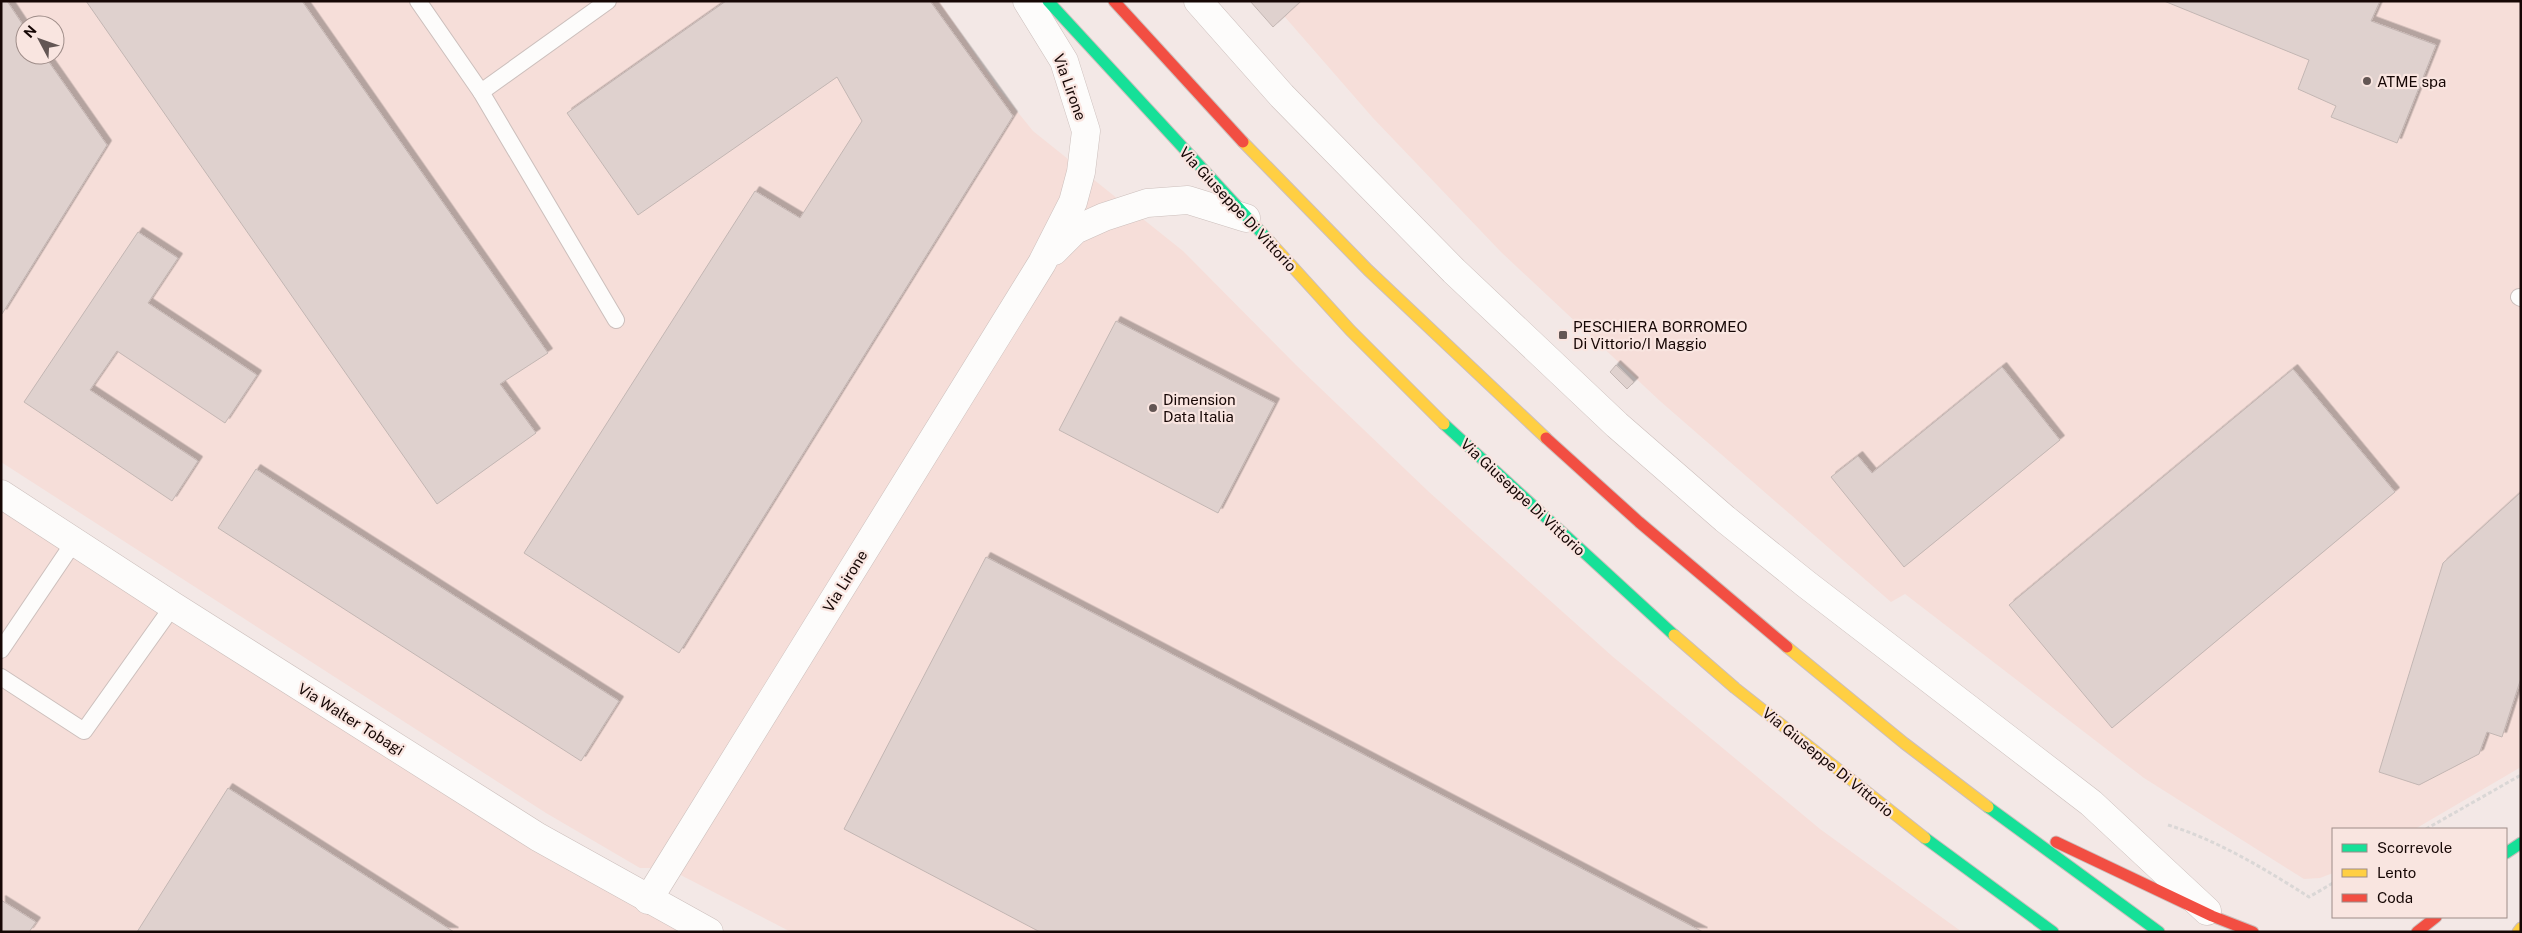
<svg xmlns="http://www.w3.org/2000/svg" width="2522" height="933" viewBox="0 0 2522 933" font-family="'Public Sans',sans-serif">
  <defs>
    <filter id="shadow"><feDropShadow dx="4.5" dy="-4.5" stdDeviation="0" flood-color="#0004"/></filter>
  </defs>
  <rect width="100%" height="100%" fill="#f3e8e6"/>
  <g fill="#f6ded9" fill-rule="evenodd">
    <path d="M1,1h938l59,87 35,43 150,120 113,114 133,127 183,164 208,173 142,103h-1171l-124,-64h-27l-94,-55 -545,-351zM25,25h30v30h-30z"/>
    <path d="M1271,1h1250v766l-106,62h-82v44l-13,5 -16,1 -160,-101 -239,-184 -14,8 -231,-201 -159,-149 -128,-134z"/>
    <path d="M1,494l708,438h-708z"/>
  </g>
  <g fill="#dfd1ce" stroke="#c3b6b3" filter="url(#shadow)">
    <path d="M1,1h6l18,27v27h19l63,90 -105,169z"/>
    <path d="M86,1h216l246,352 -48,31 36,49 -99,71z"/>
    <path d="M726,1h204l83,115 -334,537 -155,-100 231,-362 45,27 62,-97 -25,-44 -199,138 -71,-102z"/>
    <path d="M1250,1h51l-28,26z"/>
    <path d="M2164,1h216l-9,20 65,24 -39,98 -66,-26 5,-11 -38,-17 11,-29z"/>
    <path d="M138,232l40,26 -30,45 109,72 -32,48 -108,-72 -27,39 108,71 -26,40 -148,-99z"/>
    <path d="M1116,321l159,82 -57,110 -159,-83z"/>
    <path d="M1616,365l18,17 -7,7 -17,-17z"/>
    <path d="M2002,367l58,73 -156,127 -73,-90 27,-21 14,17z"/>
    <path d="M2293,369l102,123 -283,236 -103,-123z"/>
    <path d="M256,469l363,232 -38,60 -363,-233z"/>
    <path d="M2521,492v186l-19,59 -15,-5 -8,22 -60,31 -40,-13 64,-209z"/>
    <path d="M986,557l717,375h-663l-196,-103z"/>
    <path d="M228,788l226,144h-317z"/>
    <path d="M1,900l35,22 -7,10h-28z"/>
  </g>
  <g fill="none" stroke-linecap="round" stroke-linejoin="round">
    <defs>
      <g id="lane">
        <path d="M418,1l63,91 127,-91"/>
        <path d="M481,92l135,228"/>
        <path d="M2519,297l2,1"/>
        <path d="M1,650l73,-108"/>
        <path d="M1,677l83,54 89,-125"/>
      </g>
      <g id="street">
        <path d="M1198,1l84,95 172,175 163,154 108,94 81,65 285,219 116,108"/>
        <path d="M1054,251l21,-21 29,-13 43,-14 41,-3 58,18"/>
        <path d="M1,494l172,112 365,231 171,95"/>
        <path d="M648,900l394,-637 31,-61 8,-30 5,-41 -22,-70 -37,-60"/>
      </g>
      <g id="fast">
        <path d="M1048,1l222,241"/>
        <path d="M1444,424l230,211"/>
        <path d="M1988,807l171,125"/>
        <path d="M1925,838l128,94"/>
        <path d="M2506,853l15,-10"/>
      </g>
      <g id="slow">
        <path d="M1243,142l125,128 178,168"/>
        <path d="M1270,242l80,88 94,94"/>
        <path d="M1674,635l61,53 190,150"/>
        <path d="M1787,647l117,96 84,64"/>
        <path d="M2518,932l3,-4"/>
      </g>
      <g id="jam">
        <path d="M1114,1l129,141"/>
        <path d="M1546,438l93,84 148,125"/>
        <path d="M2056,842l156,74 41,16"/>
        <path d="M2417,932l19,-15"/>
      </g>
    </defs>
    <use href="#lane" stroke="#ccbfbc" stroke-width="18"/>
    <use href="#street" stroke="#ccbfbc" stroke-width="29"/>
    <use href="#fast" stroke="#ccbfbc" stroke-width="13"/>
    <use href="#slow" stroke="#ccbfbc" stroke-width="13"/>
    <use href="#jam" stroke="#ccbfbc" stroke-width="13"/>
    <g stroke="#dad7d6" stroke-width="3" stroke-dasharray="4 2.5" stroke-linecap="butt">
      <path d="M2168,825c49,15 97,44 141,72l24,-14"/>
      <path d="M2426,829l95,-54"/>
    </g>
    <use href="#lane" stroke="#fdfcfb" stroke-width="16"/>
    <use href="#street" stroke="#fdfcfb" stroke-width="28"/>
    <use href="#fast" stroke="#16e098" stroke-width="11"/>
    <use href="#slow" stroke="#ffcf43" stroke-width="11"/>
    <use href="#jam" stroke="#f24e42" stroke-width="11"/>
  </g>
  <g fill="#635654" stroke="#f9e5e0" stroke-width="2">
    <circle cx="2367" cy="81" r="5"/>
    <rect x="1558" y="330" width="10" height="10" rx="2.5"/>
    <circle cx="1153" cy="408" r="5"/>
  </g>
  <g text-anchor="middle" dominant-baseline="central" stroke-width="4.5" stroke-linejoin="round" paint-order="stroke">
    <g font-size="15" fill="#160705" stroke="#f9e5e0" text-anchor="start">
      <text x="2377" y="81">ATME spa</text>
      <text x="1573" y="326">PESCHIERA BORROMEO<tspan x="1573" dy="17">Di Vittorio/I Maggio</tspan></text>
      <text x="1163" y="399">Dimension<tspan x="1163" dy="17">Data Italia</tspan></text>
    </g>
    <g font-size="15" fill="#160705" stroke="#f9e5e0">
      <text transform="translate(1070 87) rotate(70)">Via Lirone</text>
      <text transform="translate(1238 209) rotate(47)">Via Giuseppe Di Vittorio</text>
      <text transform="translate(1523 497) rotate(43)">Via Giuseppe Di Vittorio</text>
      <text transform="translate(845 581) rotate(-58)">Via Lirone</text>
      <text transform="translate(351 719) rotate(32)">Via Walter Tobagi</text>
      <text transform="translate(1828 762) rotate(39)">Via Giuseppe Di Vittorio</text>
    </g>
  </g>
  <rect width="2522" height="933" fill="none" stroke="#160705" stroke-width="5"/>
  <rect x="2332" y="828" width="175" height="90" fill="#f9e5e0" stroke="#9e8c88"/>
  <rect x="2342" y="844" width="25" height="8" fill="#16e098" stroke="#9e8c88"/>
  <text x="2377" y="853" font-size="15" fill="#160705">Scorrevole</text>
  <rect x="2342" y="869" width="25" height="8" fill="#ffcf43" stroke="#9e8c88"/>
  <text x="2377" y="878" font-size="15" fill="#160705">Lento</text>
  <rect x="2342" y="894" width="25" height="8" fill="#f24e42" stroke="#9e8c88"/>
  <text x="2377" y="903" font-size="15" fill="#160705">Coda</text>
  <g transform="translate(40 40) rotate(311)"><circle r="24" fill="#f9e5e0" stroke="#9e8c88"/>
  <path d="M0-4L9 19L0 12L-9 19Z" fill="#635654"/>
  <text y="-8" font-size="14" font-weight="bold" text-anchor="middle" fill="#160705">N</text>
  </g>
</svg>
